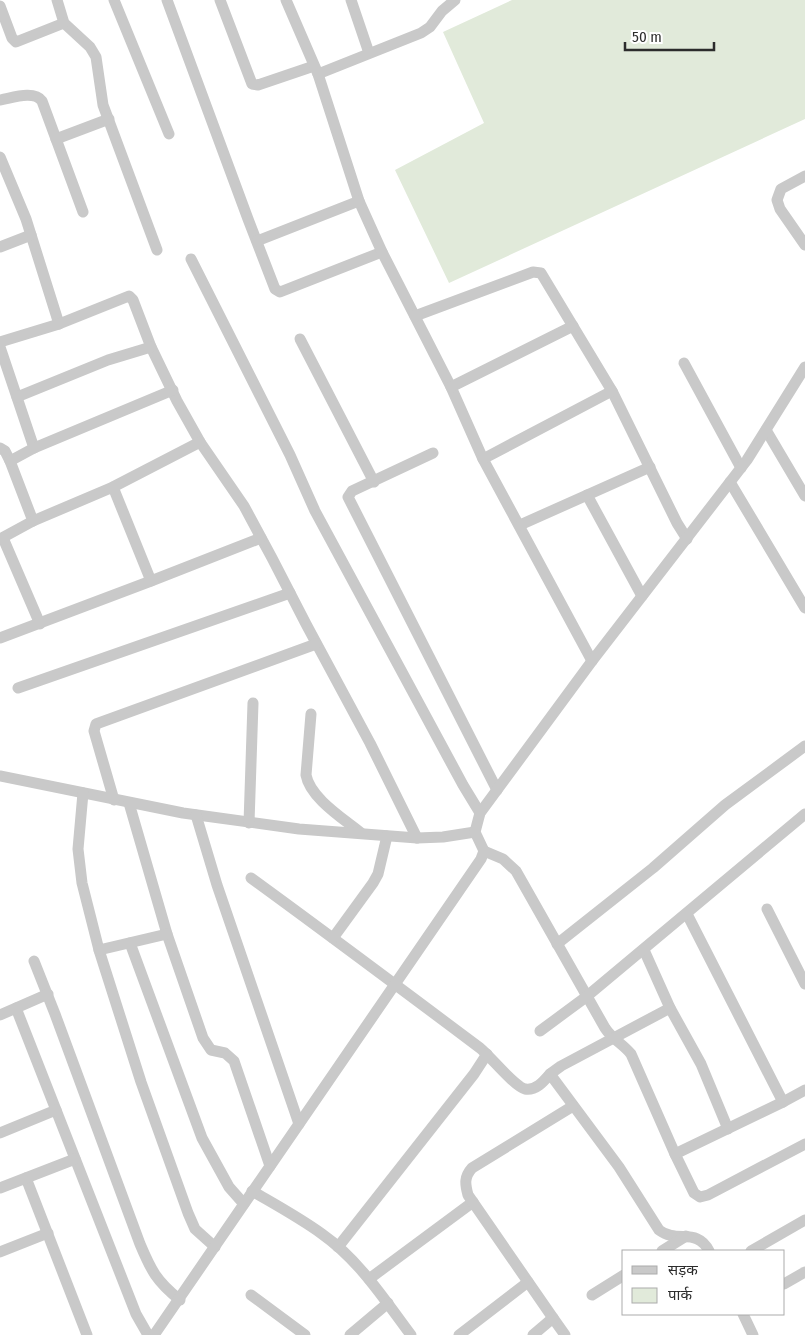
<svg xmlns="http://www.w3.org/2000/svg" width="805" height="1335" viewBox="0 0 805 1335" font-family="'Fira Sans Condensed','Noto Sans Devanagari',sans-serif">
  <rect width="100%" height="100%" fill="#fff"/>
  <path fill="#e1eada" d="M512,0h293v119l-356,164 -54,-113 89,-47 -41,-91z"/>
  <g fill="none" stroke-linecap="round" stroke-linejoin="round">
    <g stroke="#c9c9c9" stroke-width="11">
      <path d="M57,0l7,23 26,24 6,10 7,48 54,145"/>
      <path d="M114,0l55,134"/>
      <path d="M167,0l81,219 27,70 5,3 102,-40"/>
      <path d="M220,0l32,84 6,1 56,-19"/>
      <path d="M286,0l32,74 41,127 23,51 69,135 32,72 109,202"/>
      <path d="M351,0l18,53"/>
      <path d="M0,6l12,32 4,4 48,-19"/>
      <path d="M318,74l103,-41 9,-6 12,-16 13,-11"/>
      <path d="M0,100c12,-2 34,-10 42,1l41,111"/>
      <path d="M56,139l53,-20"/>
      <path d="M0,157l26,62 33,105"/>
      <path d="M805,176l-24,13 -4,11 3,9 25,36"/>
      <path d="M257,241l102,-40"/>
      <path d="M0,247l31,-12"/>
      <path d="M191,259l99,196 25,56 148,274 17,28"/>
      <path d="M415,316l118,-44 8,1 71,118 65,132 10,16"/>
      <path d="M300,339l74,143"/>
      <path d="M0,342l59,-18 70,-28 4,4 18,47 26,54 23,41 44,64 28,52 34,66 64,119 47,95"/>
      <path d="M0,347l34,101"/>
      <path d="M684,363l57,105"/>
      <path d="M451,387l122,-61"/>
      <path d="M17,397l91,-37 43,-13"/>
      <path d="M766,430l39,66"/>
      <path d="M0,448l5,3 5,10 23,60"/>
      <path d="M433,453l-81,38 -4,6 149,293"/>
      <path d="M483,459l129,-68"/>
      <path d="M10,461l24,-13 139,-58"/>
      <path d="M730,482l75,126"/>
      <path d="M113,487l38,94"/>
      <path d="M587,495l55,101"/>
      <path d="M520,525l130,-58"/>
      <path d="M3,538l37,86"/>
      <path d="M0,539l33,-18 80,-34 87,-45"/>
      <path d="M0,638l151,-57 110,-43"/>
      <path d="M18,688l272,-95"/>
      <path d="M311,714l-5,61c4,23 38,44 55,58"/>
      <path d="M0,776l183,37 116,16 118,9 26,-1 32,-5"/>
      <path d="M83,793l-5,56 4,34 17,67 42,132 47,131 7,16 20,18"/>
      <path d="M114,800l-20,-69 2,-7 220,-80"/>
      <path d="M129,803l38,131 36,104 8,12 14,3 9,8 36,105"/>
      <path d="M196,815l21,70 82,239"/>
      <path d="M249,823l4,-120"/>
      <path d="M484,851l19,8 13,12 89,157c7,11 18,16 26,26l44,100 19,39 6,4 8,-2 97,-51"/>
      <path d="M251,878c77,56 153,113 229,170 11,9 34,38 45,41 11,2 19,-8 25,-15l69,93 40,63c18,14 38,-3 50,21"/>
      <path d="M767,909l38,75"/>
      <path d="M687,914l96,188"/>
      <path d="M333,938l40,-55 5,-9 9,-38"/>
      <path d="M130,943l72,195 27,49 15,17"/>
      <path d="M557,944l96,-76 72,-63 80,-59"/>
      <path d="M99,950l68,-16"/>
      <path d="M644,950l26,58 31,56 27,65"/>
      <path d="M34,961l21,53 85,230c11,26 16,37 40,56"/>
      <path d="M16,1008l120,306 12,21"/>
      <path d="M0,1015l48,-21"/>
      <path d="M540,1031l46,-34 219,-183"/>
      <path d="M550,1074l11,-8 109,-58"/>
      <path d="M0,1133l56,-23"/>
      <path d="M675,1154l108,-52 22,-12"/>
      <path d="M26,1178l61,157"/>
      <path d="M0,1188l75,-29"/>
      <path d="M252,1191c24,14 48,27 70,43 37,26 62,65 89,101"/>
      <path d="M338,1247l136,-173 13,-20"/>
      <path d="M662,1251l24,-15"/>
      <path d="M751,1251l54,-31"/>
      <path d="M0,1252l48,-19"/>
      <path d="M369,1279l104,-77"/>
      <path d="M784,1284l21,-12"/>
      <path d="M251,1295l54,40"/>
      <path d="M592,1295l32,-20"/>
      <path d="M743,1314l10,21"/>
      <path d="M553,1318l-85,-123c-3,-11 -4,-18 4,-27l101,-62"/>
      <path d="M154,1335l327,-476 3,-8 -9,-19 5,-19 112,-152 155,-201 58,-93"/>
      <path d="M350,1335l38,-32"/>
      <path d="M459,1335l69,-53"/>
      <path d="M533,1335l20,-17 12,17"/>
    </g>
  </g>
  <rect x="622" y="1250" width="162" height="65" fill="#ffffff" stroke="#ababab"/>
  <rect x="632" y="1266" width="25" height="8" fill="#c9c9c9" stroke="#ababab"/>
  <text x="668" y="1275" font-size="15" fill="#2c2c2c">सड़क</text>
  <rect x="632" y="1288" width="25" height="15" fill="#e1eada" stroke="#ababab"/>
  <text x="668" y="1300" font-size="15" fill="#2c2c2c">पार्क</text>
  <path d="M625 42v8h89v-8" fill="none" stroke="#2c2c2c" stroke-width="2.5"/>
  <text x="632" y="42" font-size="15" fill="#2c2c2c" stroke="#ffffff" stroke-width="4" paint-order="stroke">50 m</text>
</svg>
